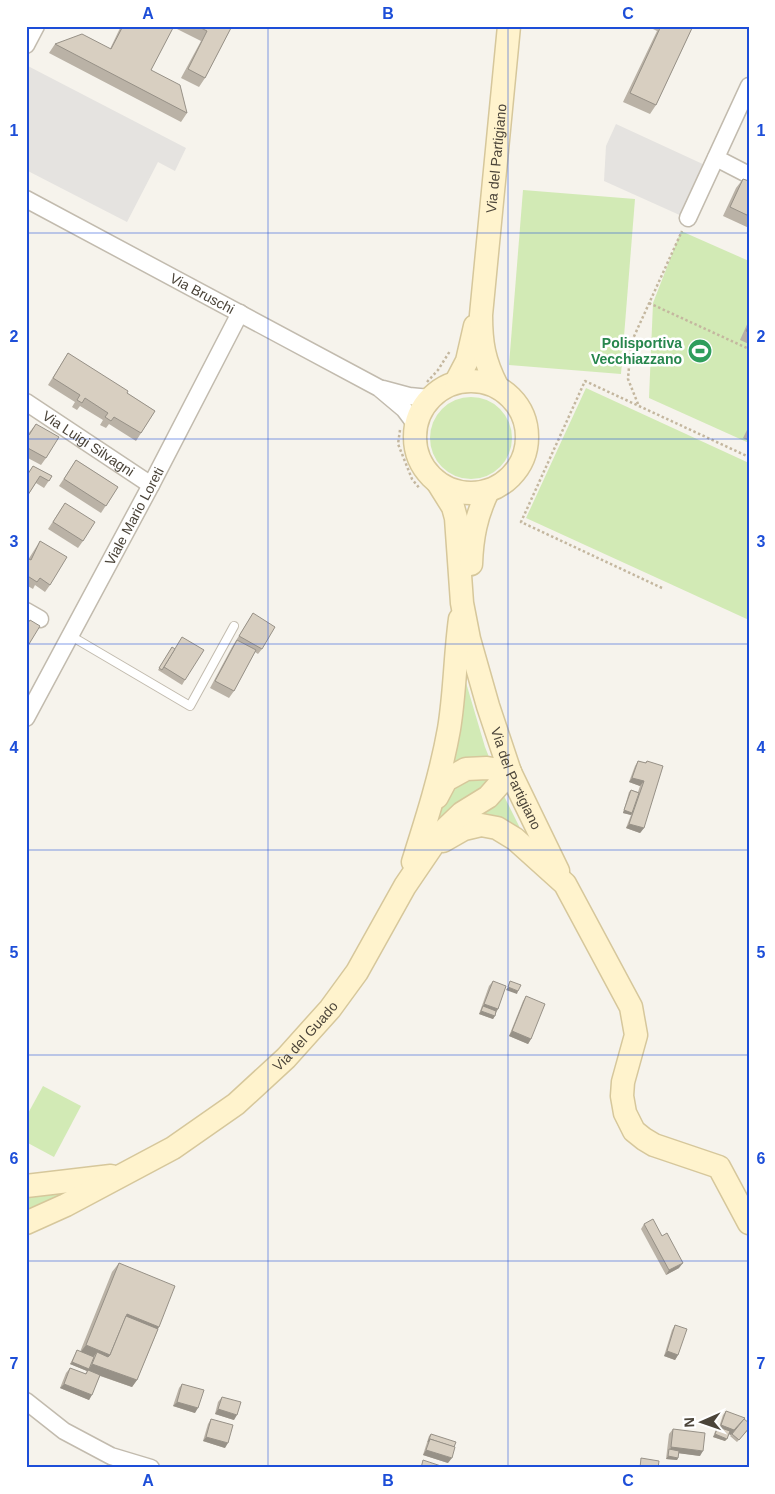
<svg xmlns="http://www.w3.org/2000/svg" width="775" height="1494" viewBox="0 0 775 1494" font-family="Arial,sans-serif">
  <rect width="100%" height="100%" fill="#f6f3ec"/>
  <g fill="#d2eab5">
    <path d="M523,190l112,9 -14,175 -112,-9z"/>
    <path d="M681,231l68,30v182l-100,-45 4,-95z"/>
    <path d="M586,388l163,75v157l-223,-102z"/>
    <circle cx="471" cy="438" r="41"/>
    <path d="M462,669l23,78 6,15 -48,14z"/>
    <path d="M470,774l25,2 -70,66 18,-50z"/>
    <path d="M501,790l25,50 -67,-17z"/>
    <path d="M43,1086l38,20 -27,51 -28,-15v-25z"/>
    <path d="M72,1191l-46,19v-18z"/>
  </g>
  <g fill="#e5e3e0">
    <path d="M26,65l160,83 -11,23 -17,-9 -31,60 -101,-52z"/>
    <path d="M616,124l91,42 -23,51 -80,-36 2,-35z"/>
  </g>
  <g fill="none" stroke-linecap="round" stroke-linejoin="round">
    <defs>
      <path id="lane" d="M71,636l119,70 44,-80"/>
      <g id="street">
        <path d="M26,45l10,-19"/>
        <path d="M716,158l33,17"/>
        <path id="s1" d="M26,199l353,189 25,21 12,16"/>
        <path d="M688,218l61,-132"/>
        <path d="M383,389l26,7 21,2"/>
        <path id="s2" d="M26,402l125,83"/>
        <path d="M26,611l14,8"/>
        <path id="s3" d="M26,718l125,-233 89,-172"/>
        <path d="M26,1401l38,30 47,25 40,12"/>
      </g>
      <g id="secondary">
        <circle cx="471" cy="437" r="56"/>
        <path d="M456,382l11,-21 8,-35"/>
        <path id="s4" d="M497,386c-13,-25 -16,-43 -16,-71l28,-289"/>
        <path id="s5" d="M438,483l15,24 3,11 6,85 7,36 19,67 22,66 48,99"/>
        <path d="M471,564c1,-27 5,-48 17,-73"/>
        <path d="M437,797l9,-17 20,-11 21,-1 23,4"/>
        <path d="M443,841l21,-12 17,-4 16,3 18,11 50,45 66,123 5,28 -13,47 -1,14 3,17 9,18 10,8 10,6 65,22 30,56"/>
        <path d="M413,862c14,-44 28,-88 36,-133 6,-36 6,-73 11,-110"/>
        <path d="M26,1186l85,-10"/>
        <path id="s6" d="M26,1223l40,-18 107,-57 63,-44 50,-46 44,-49 27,-37 48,-86 36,-53 21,-20 26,-16 22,-25"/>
      </g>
    </defs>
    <use href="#lane" stroke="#c2bbae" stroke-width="10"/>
    <use href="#street" stroke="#c2bbae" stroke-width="19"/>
    <use href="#secondary" stroke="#d6c79b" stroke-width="25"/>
    <g stroke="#c4b79f" stroke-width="2.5" stroke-dasharray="2.5 2.5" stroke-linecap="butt">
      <path d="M649,303l100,46"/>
      <path d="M427,382l11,-12 12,-19"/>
      <path d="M638,404l-10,-25 3,-36 51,-112"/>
      <path d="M400,430l-2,14 14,35 8,10"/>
      <path d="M662,588l-141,-66 64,-141 164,76"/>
    </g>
    <use href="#lane" stroke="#fff" stroke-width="8"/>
    <use href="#street" stroke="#fff" stroke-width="16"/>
    <use href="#secondary" stroke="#fff3cd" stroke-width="22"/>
  </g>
  <g fill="#bab2a6">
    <path d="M121,26h111l-27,52 -6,9 -18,-9 20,-37 -28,-14 -22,43 36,43 -6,9 -132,-69 6,-9 55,5z"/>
    <path d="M647,26h46l-37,79 -6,9 -27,-12 34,-71z"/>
    <path d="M743,179l6,2v47l-26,-12 13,-28z"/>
    <path d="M749,320v24l-9,-4z"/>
    <path d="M68,353l59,40 28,18 -19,30 -27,-17 -3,4 -6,-3 3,-5 -23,-14 -3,4 -5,-3 3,-5 -27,-17z"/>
    <path d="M36,424l10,34 -5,7 -15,-8v-24l2,1z"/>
    <path d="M749,426v15l-6,-3z"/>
    <path d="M76,460l42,27 -17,26 -42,-27z"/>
    <path d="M33,466l19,10 -8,12 -8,-5 -10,15v-22z"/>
    <path d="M65,503l18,38 -5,7 -30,-19z"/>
    <path d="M40,541l10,44 -5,7 -10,-7 -2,4 -7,-4v-22z"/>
    <path d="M253,613l9,36 -4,5 -3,-2 -21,39 -5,7 -19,-10 22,-41z"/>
    <path d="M172,647l13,33 -3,5 -24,-15z"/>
    <path d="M638,761l7,2 2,-2 -3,67 -4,5 -14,-5 5,-13 -8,-2 6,-21 2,-2 7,2 2,-6 -11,-4 6,-16z"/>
    <path d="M493,981l5,28 -5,10 -14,-5 10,-28z"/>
    <path d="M526,996l5,43 -3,5 -19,-8 14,-35z"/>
    <path d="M644,1224l35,44 -13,7 -25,-46z"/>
    <path d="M119,1263l40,64 -22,53 -5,7 -32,-11 -11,24 -29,-12 6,-15 4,-5 15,6 2,-3 -17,-7 7,-14 3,2 32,-80z"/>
    <path d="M675,1325l3,30 -3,5 -11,-4 8,-26z"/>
    <path d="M182,1384l13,29 -22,-7 6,-18z"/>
    <path d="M222,1397l12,23 -19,-6 3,-12z"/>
    <path d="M726,1411l17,10 6,8 -12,13 -7,-6 1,-1 -2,-1 -4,7 -12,-4 3,-8 2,-2h1l4,-12z"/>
    <path d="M211,1419l14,29 -22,-7 5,-17z"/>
    <path d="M673,1429l27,27 -21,-3 -1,5 -1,2 -11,-1 3,-25z"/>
    <path d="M431,1434l17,29 -25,-8 6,-19z"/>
  </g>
  <g fill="#979187">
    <path d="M632,778l12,3 -4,5 -11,-4z"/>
    <path d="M624,810l8,3 -1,2 -8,-2z"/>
    <path d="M629,824l15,4 -4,5 -14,-5z"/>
    <path d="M508,987l10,4 -1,3 -11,-4z"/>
    <path d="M484,1004l14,5 -3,4 -12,-7z"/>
    <path d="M481,1011l14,5 -2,3 -14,-5z"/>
    <path d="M512,1031l19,8 -3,5 -19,-8z"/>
    <path d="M683,1263l-4,5 -13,7 3,-5z"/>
    <path d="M127,1314l32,13 -6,9 -31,-12z"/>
    <path d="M86,1345l24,10 -7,9 -6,-12 -5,7 -13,-5z"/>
    <path d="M667,1351l11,4 -3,5 -11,-4z"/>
    <path d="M72,1362l17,7 3,-5 45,16 -5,7 -45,-16 -17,-7z"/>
    <path d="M64,1384l28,11 -3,5 -29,-12z"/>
    <path d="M177,1402l21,6 -3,5 -22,-7z"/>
    <path d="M218,1409l19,6 -3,5 -19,-6z"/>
    <path d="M741,1423l-10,12 -13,-6 3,-4z"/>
    <path d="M715,1434l12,5 -2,2 -12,-4z"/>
    <path d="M206,1437l22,6 -3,5 -22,-7z"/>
    <path d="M671,1447l32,4 -3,5 -31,-4z"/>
    <path d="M426,1450l26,8 -4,5 -25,-8z"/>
    <path d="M668,1456l10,2 -1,2 -11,-1z"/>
  </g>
  <g fill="#d8cfc1" stroke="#979187">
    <path d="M123,26h51l-23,44 29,15 7,28 -132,-69 27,-10 29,15z"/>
    <path d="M197,26h35l-27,52 -17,-9 19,-38z"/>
    <path d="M661,26h32l-37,79 -26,-12z"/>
    <path d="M743,179l6,2v35l-19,-9z"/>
    <path d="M749,325v7l-3,-1z"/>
    <path d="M68,353l60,38 -1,2 28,18 -14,22 -27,-16 -3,4 -6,-4 3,-4 -23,-15 -3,5 -5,-3 3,-5 -27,-17z"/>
    <path d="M36,424l23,13 -13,21 -20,-11v-14l3,2z"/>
    <path d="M76,460l42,27 -12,19 -42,-27z"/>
    <path d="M33,466l19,10 -3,5 -9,-5 -14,22v-21z"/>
    <path d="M65,503l30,19 -12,19 -30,-19z"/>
    <path d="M40,541l27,16 -17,28 -10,-7 -3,4 -11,-7v-11l3,-5 2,1z"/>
    <path d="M253,613l22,14 -13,22 -23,-13z"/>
    <path d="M30,620l10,6 -14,23v-23z"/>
    <path d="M182,637l22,13 -19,30 -21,-13z"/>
    <path d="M237,640l19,10 -22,41 -19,-10z"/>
    <path d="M172,647l3,2 -13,21 -3,-2z"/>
    <path d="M638,761l8,2 1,-2 16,5 -19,62 -15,-4 15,-43 -12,-3z"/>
    <path d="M631,790l8,3 -7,20 -8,-3z"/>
    <path d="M493,981l13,5 -8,23 -14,-5z"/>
    <path d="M510,981l11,4 -3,6 -10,-4z"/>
    <path d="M526,996l19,8 -14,35 -19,-8z"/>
    <path d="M483,1006l13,5 -1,5 -14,-5z"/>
    <path d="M653,1219l9,17 5,-3 16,30 -14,7 -25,-46z"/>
    <path d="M119,1263l56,23 -16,41 -32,-13 -17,41 -24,-10z"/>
    <path d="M126,1316l32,13 -21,51 -45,-16 5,-12 11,5 2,-2z"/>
    <path d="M675,1325l12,4 -9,26 -11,-4z"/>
    <path d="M77,1350l17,7 -5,12 -17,-7z"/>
    <path d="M70,1368l16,6 2,-4 12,5 -8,20 -28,-11z"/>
    <path d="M182,1384l22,6 -6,18 -21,-6z"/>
    <path d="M222,1397l19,5 -4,13 -19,-6z"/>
    <path d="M726,1411l19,7 -11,12 -13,-5z"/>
    <path d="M211,1419l22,6 -5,18 -22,-6z"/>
    <path d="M744,1419l5,4v5l-10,12 -7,-6z"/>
    <path d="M718,1427l12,4 -3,8 -12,-5z"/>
    <path d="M673,1429l32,4 -2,18 -32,-4z"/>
    <path d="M431,1434l25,8 -2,5 -24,-8 -2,3z"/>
    <path d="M430,1439l25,8 -3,11 -26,-8z"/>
    <path d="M669,1449l10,2 -1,7 -10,-2z"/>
    <path d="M641,1458l18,3 -1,7h-18z"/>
    <path d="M423,1460l24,8h-26z"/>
  </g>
  <path fill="none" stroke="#1d4ed8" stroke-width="1" stroke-opacity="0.55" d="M268,26v1442M508,26v1442M26,233h723M26,439h723M26,644h723M26,850h723M26,1055h723M26,1261h723"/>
  <defs>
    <symbol id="stadium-disc" viewBox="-11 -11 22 22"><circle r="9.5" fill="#2e9e5b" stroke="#fff"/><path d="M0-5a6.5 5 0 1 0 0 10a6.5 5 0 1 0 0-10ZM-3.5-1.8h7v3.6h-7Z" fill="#fff"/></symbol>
  </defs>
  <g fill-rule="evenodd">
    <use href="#stadium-disc" x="686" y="337" width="28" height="28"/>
  </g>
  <g text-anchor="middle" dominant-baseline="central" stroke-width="5" stroke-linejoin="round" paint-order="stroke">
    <g font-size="14" fill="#4b4439" stroke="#fff">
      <text stroke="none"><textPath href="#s4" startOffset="231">Via del Partigiano</textPath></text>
      <text stroke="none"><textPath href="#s1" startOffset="200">Via Bruschi</textPath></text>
      <text stroke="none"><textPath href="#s2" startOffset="75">Via Luigi Silvagni</textPath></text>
      <text stroke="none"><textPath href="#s3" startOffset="229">Viale Mario Loreti</textPath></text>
      <text stroke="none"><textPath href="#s5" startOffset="309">Via del Partigiano</textPath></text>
      <text stroke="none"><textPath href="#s6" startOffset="339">Via del Guado</textPath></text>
    </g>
    <g font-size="14" font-weight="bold" fill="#27864d" stroke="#fff" text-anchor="end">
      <text x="682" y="343">Polisportiva<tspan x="682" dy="16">Vecchiazzano</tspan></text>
    </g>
  </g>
  <rect width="775" height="1494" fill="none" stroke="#ffffff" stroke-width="55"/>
  <g transform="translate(702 1422) rotate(268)" stroke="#ffffff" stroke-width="4" paint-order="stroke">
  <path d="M0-4L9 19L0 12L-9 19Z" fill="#4b4439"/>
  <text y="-8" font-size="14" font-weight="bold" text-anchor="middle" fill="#4b4439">N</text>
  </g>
  <rect x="28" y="28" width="720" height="1438" fill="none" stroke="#1d4ed8" stroke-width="2"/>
  <g font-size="16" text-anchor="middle" font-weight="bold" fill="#1d4ed8">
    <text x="148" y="19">A</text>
    <text x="388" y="19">B</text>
    <text x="628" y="19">C</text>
    <text x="14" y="136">1</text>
    <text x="761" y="136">1</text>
    <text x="14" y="342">2</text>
    <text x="761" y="342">2</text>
    <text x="14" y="547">3</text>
    <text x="761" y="547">3</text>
    <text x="14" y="753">4</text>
    <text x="761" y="753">4</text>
    <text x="14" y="958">5</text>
    <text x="761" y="958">5</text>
    <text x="14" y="1164">6</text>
    <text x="761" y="1164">6</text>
    <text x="14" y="1369">7</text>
    <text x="761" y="1369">7</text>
    <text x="148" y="1486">A</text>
    <text x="388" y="1486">B</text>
    <text x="628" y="1486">C</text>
  </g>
</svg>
